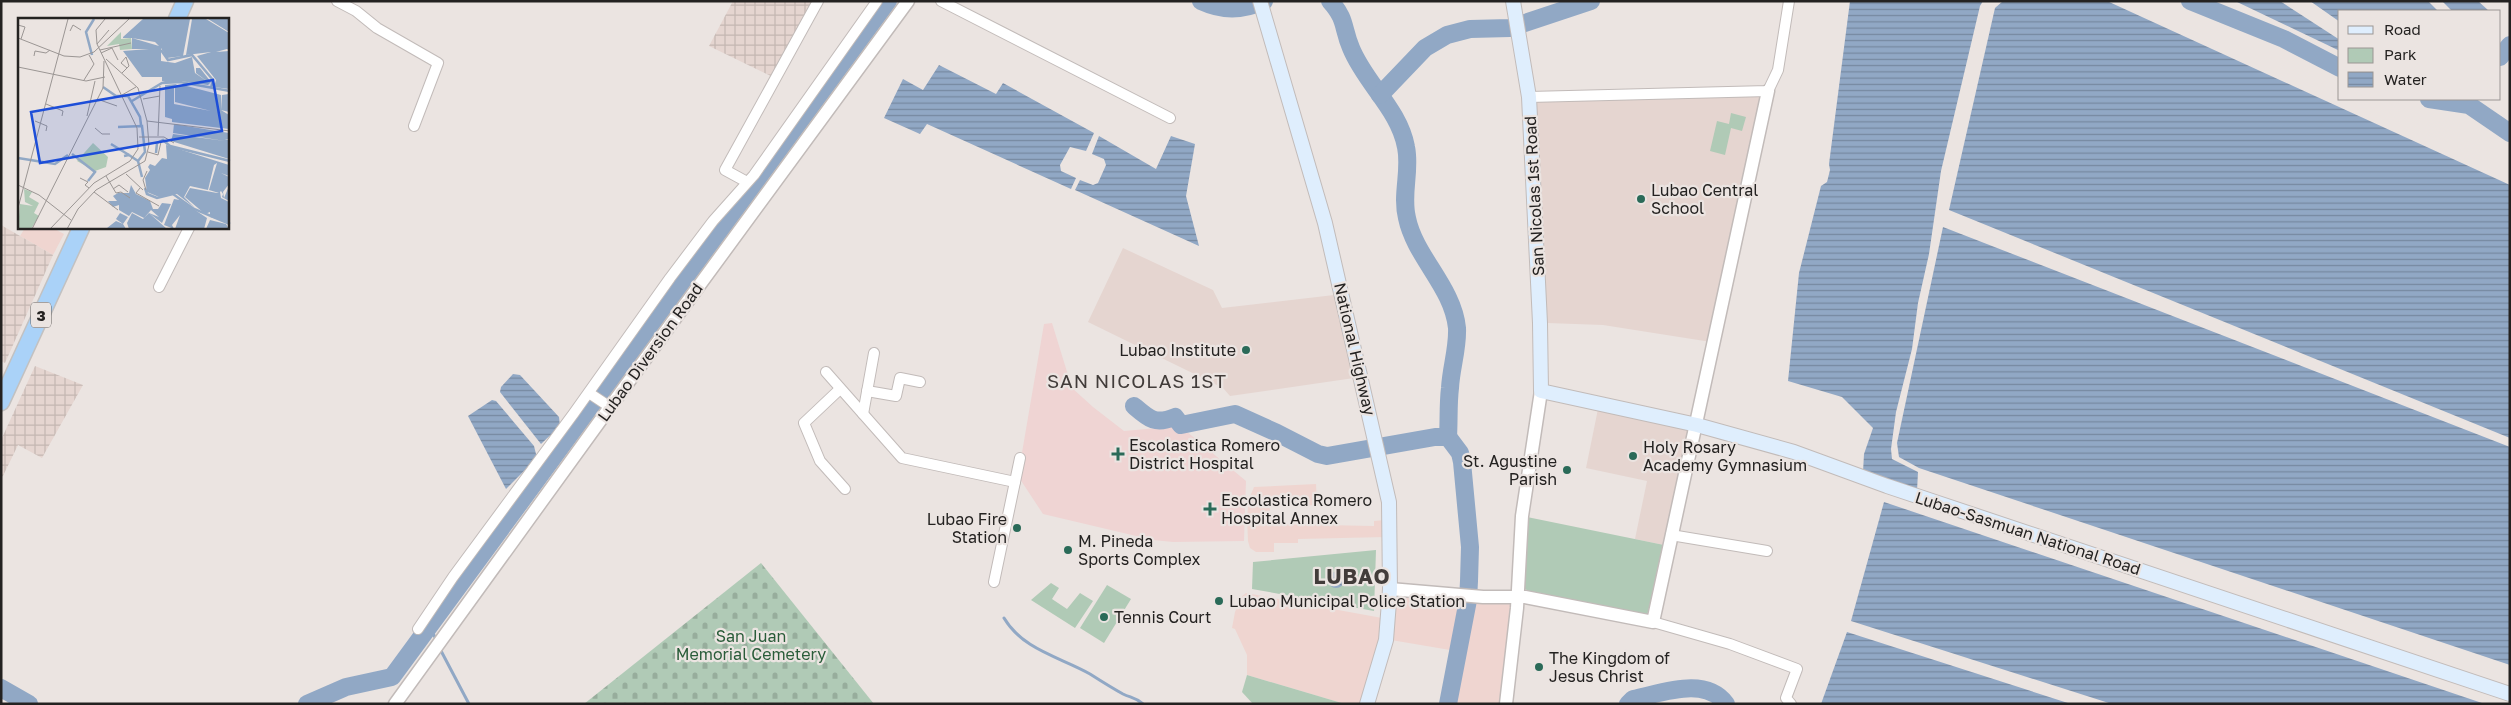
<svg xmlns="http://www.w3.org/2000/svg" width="2511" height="705" viewBox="0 0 2511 705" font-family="'Golos Text',sans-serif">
  <defs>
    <pattern id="industrial-grid" width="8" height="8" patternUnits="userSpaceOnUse" patternTransform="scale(1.25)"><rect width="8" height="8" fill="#e5d5d0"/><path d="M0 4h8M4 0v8" fill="none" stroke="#c4b7b2"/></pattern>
    <pattern id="cemetery-stones" width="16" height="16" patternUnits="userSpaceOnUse" patternTransform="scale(1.25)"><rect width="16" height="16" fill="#b0cab6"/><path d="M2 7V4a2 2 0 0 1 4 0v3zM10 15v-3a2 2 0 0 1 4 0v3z" fill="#97ad9c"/></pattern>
    <pattern id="water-rules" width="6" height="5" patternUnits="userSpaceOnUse" patternTransform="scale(1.25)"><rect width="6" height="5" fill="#91a8c5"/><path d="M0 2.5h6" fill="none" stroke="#7688a0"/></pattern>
  </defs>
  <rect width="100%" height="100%" fill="#ebe4e1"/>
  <g fill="#efd5d0">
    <path d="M25,228h28l11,6 -11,21 -33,-19z"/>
    <path d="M1316,484l1,21 -47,2 -1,17 105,2v-5l11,-1 1,17 -88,2v4h-24v9h-18l-6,-4 -2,-7 -1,-24 2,-18 5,-12z"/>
    <path d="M1246,593l136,25 -2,21 -18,65h-17l-98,-29v-20l-12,-26 -3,-1 3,-16 6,-15z"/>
    <path d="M1396,596l68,4 -8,51 -65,-11z"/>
    <path d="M1474,601l38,2 -10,101h-52l19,-97z"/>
  </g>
  <g fill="url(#industrial-grid)">
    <path d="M733,1h83l-43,76 -64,-31z"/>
    <path d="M1,225l52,30 -48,108 -4,-2z"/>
    <path d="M35,366l48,19 -41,73 -24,-13 -17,35v-40z"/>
  </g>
  <g fill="#e5d5d0">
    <path d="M1762,96l-51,246 -108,-17 -56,-2 -12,-222z"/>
    <path d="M1123,248l90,42 9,18 112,-13 20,83 -124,18 -7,-8 -135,-66z"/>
    <path d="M1598,409l91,18 -25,118 -29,-6 12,-58 -61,-13z"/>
  </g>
  <path fill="#efd4d3" d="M1052,323l20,65 21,19 31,24 56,-5 66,55 -2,60 -71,1 -20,-2 -110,-26 -25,-38 26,-152z"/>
  <path fill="url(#cemetery-stones)" d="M761,563l113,141h-290z"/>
  <g fill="#b0cab6">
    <path d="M1731,113l15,4 -4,14 -11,-3 -6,27 -15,-4 7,-30 12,3z"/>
    <path d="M1527,517l137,28 -17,71 -113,-22 -9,-5 -3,-8z"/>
    <path d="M1376,550l-2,61 -122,-22 1,-27z"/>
    <path d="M1051,583l8,5 -7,11 15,10 13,-16 13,8 -18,27 -44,-28z"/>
    <path d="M1107,585l24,14 -27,44 -24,-15z"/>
    <path d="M1247,675l98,29h-92l-11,-12z"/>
  </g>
  <g fill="url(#water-rules)">
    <path d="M1850,1h133l-3,5 -39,165 -12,83 -11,49 -6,46 -16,63 -5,37 1,10 26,13 -1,19 -54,-19 1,-18 9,-26 -31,-31 -54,-16 11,-108 22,-87 6,-4 3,-12 -1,-6z"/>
    <path d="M2003,1h104l403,184v253l-561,-228 46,-202z"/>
    <path d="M2235,1h45l60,39v11z"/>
    <path d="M2310,1h118l10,10h-98v11z"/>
    <path d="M2442,1h36l11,10h-37z"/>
    <path d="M939,65l57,29 7,-11 91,50 -8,18 -16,-4 -10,18 1,6 15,7 -5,11 -144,-65 -7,10 -36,-16 19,-39 20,11z"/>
    <path d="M1099,136l57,33 15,-33 24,8 -9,52 13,50 -124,-56 5,-10 13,5 5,-2 8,-18 -2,-6 -12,-5z"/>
    <path d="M1943,227l567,220v218l-591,-197 -20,-11 -2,-14z"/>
    <path d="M513,374l7,1 39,42 1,9 -19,18 -41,-52 1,-5z"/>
    <path d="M492,400l4,1 38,45 3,12 -31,31 -38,-73z"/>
    <path d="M1884,502l601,202h-373l-261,-83z"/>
    <circle cx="1336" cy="580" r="8"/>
    <path d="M1847,632l224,72h-250z"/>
  </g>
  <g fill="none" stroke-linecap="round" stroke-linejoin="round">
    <g stroke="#91a8c5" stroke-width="3">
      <path d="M1004,618c19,32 56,39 86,56 11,7 22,14 33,20 8,4 12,3 20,10"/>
      <path d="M429,626l8,15"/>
      <path d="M439,647l30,57"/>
    </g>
    <g stroke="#91a8c5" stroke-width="18">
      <path d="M1201,1c22,10 40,10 63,0"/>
      <path d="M1330,1c17,19 12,26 21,47 14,35 48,61 55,99 5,24 -5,47 1,71 8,39 46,69 50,110 1,20 -6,40 -7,60 -2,16 -1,33 -2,49"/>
      <path d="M2190,1l94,38 56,29"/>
      <path d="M2500,57l10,-12"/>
      <path d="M1380,95l45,-47 22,-13 23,-6 40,-1 81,-27"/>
      <path d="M2429,99l40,6 41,28"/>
      <path d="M1134,406c15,13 21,19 41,11l6,8 54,-11 42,19 41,21 9,2 108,-19h13l12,16 2,9 8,85 -1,34 -1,19 -20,104"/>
      <path d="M1,688l28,16"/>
      <path d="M307,704l39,-17 46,-10 496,-676"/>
      <path d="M1628,704l5,-5c27,-5 72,-24 93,5"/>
    </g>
    <defs>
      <g id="minor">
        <path d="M337,1l19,10 21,17 61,35 -24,63"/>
        <path d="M941,1l229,117"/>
        <path d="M1529,97l239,-6 10,-21 11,-69"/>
        <path d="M747,182l-22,-12 93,-169"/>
        <path d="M159,287l30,-59"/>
        <path d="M826,372l76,86 113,24"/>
        <path d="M840,389l-36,34 16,38 25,28"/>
        <path d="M867,391l29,5 4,-18 20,4"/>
        <path d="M589,393l21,14"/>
        <path d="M863,414l11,-61"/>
        <path d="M1671,535l96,16"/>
        <path d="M994,582l26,-124"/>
        <path d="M1653,622l77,22 67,25 -11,29 5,6"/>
        <path d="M418,629l35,-52 121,-164 96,-135 43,-57 41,-46 123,-174"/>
      </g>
      <g id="tertiary">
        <path d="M1390,589l93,8h42l128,25 115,-531"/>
        <path d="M395,704l215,-297 298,-406"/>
        <path d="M1506,704l11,-96 5,-92 19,-125"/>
      </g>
      <g id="secondary">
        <path d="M1260,1l65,222 64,279 1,87 -4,51 -19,64"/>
        <path d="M1513,1l16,96 11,226 1,68 156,34 97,27 93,34 623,208"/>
      </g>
      <g id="trunk">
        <path d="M177,19l8,-18"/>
        <path d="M1,402l80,-174"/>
      </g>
    </defs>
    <use href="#minor" stroke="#c2bbb9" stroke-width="12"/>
    <use href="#tertiary" stroke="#c2bbb9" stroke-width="15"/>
    <use href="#secondary" stroke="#c2bbb9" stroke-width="16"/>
    <use href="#trunk" stroke="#c2c1c1" stroke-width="19"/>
    <use href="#minor" stroke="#fff" stroke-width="10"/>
    <use href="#tertiary" stroke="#fff" stroke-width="12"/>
    <use href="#secondary" stroke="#dfeefd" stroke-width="14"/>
    <use href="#trunk" stroke="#aad2f8" stroke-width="16"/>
  </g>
  <g fill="#2a6a58" stroke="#ebe4e1" stroke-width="2">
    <circle cx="1641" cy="199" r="5"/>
    <circle cx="1246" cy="350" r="5"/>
    <path d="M1115.5 446.5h5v5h5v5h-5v5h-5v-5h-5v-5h5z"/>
    <circle cx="1633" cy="456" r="5"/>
    <circle cx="1567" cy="470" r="5"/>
    <path d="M1207.5 501.5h5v5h5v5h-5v5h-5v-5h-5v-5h5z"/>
    <circle cx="1017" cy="528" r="5"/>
    <circle cx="1068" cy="550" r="5"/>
    <circle cx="1219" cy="601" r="5"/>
    <circle cx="1104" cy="617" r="5"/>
    <circle cx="1539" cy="667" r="5"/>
  </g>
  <g text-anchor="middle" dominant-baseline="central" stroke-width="4.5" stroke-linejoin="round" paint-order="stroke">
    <rect fill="#ebe4e1" stroke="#605c5b" stroke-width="1" x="31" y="302.5" width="20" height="25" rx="4"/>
    <g font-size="15" font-weight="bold" fill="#242221">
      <text x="41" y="315">3</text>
    </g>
    <g font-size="16" fill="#242221" stroke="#ebe4e1" text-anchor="start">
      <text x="1651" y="190">Lubao Central<tspan x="1651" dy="18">School</tspan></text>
      <text x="1236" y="350" text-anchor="end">Lubao Institute</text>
      <text x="1129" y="445">Escolastica Romero<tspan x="1129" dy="18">District Hospital</tspan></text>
      <text x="1643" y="447">Holy Rosary<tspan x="1643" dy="18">Academy Gymnasium</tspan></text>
      <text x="1557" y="461" text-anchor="end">St. Agustine<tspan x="1557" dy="18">Parish</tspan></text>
      <text x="1221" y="500">Escolastica Romero<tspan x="1221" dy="18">Hospital Annex</tspan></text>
      <text x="1007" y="519" text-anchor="end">Lubao Fire<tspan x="1007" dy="18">Station</tspan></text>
      <text x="1078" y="541">M. Pineda<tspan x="1078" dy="18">Sports Complex</tspan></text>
      <text x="1229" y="601">Lubao Municipal Police Station</text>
      <text x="1114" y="617">Tennis Court</text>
      <text x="1549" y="658">The Kingdom of<tspan x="1549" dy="18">Jesus Christ</tspan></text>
    </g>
    <g font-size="16" fill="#242221" stroke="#ebe4e1">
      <text transform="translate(1534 196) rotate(-93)">San Nicolas 1st Road</text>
      <text transform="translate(1355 349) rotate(77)">National Highway</text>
      <text transform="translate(650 352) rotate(-54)">Lubao Diversion Road</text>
      <text transform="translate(2028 533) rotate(18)">Lubao-Sasmuan National Road</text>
    </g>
    <g font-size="16" fill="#295c39" stroke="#ebe4e1">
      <text x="751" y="636">San Juan<tspan x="751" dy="18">Memorial Cemetery</tspan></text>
    </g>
    <g font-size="19" letter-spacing="1" fill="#423c3a" stroke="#ebe4e1">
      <text x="1137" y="380">SAN NICOLAS 1ST</text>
    </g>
    <g font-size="21" font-weight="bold" letter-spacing="1" fill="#423c3a" stroke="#ebe4e1">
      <text x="1352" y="576">LUBAO</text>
    </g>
  </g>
  <g transform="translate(18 18)">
    <rect width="211" height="211" fill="#ebe4e1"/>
    <path d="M6,171l8,3 -3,5 10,6 -5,10 5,3 -8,13h-13l2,-25 13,2 -8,-4z" fill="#b0cab6"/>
    <path d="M103,14v7l10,-1 1,11 -12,1 -1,-6 -12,2zM75,125l15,14 -2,10 -11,4 -18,-10z" fill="#b0cab6"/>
    <path d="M125,1h47l-7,37 -16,2 -6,-10v13l14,2 17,-6 3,16 13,9 -12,-9v-5h4l11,14 -3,3 -28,-4 -12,2 -6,-2v-4h-20l-19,-26 26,-2h-17v-11l27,8 -4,-4 -23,-4h-9v-1zM174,1h14l23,14v17l-2,-1 -11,3 13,-1v38l-15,-2 2,-7 -19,-24 14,-4 -25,3zM190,1h21v13zM159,66l-3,3v17l37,7 -36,-9v-15l8,-2 38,10v15l1,-15 7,-1v18l-8,-2 8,5v14l-57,-7v-3l-7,-2v-32zM156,106l55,9v6h-4l4,1v19l-58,-18 2,-7 52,7 -52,-8zM148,127l63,20v11l-8,-3 8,4v7l-6,8 1,6 5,-12v15l-7,-4 1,-3 -2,-3 -1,1 1,6 8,4v21l-19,-6v-5l-5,2 -20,-17 5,-9 27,5h2l-10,-3 8,-27 -3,2 -6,25 -18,-4 -6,11 11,11 -18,-14 -18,3 -12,-5 -2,-14 5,-8 -2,-3 2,-3 5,2 7,-8 5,1zM113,167l5,9 14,7 3,8h5l4,-6 9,1 -9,19 -13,-10 10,4 -8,-7 -7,8 -12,-6 -3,4 -10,-6v-5l-6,2 -5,-6h9l-4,-5 5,-3h11zM156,181l6,1 27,18 -3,11h-29l5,-14 -8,10 2,4 -10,-4zM102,195l8,4 -5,7 3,5 -19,-1 9,-7 7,3 -7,-5zM114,195l11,6 6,-6 18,16h-38l-2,-6zM192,202l16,4 3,5h-23z" fill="#91a8c5"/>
    <path fill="none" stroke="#91a8c5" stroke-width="2.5" d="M143,32l7,10 24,-5 21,25 -2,8M74,37l-6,-23 8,-13M85,69l13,9h12l12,21 1,8M114,83l30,-18 18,-1 50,9M100,109l24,-1 3,26 -7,9M93,126l18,11M138,135l1,-10 6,-3 7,6 60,15M54,136l23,18 -7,9M106,138l5,-1 9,6 4,16M0,140l37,6 13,-9M127,170l2,6 10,4 16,-4 21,15 36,15"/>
    <path fill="none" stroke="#9b9694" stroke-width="1" d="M0,7l7,2 -4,12M52,13l3,-6 8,5M0,20l46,18 16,1 14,-5 35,-33M79,26l12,-14M82,32l31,-7M83,35l11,-5 6,12M16,38l1,-5 11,2 4,-3M88,41l32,29 9,33 83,10M0,49l68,14 19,-4M104,55l7,-7 -3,-9 -5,6 6,5M66,62l10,-16 -5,-9M104,77l14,-8M79,81l20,7M125,81l17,-3M28,86l17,7 -1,5M69,98l8,-35M17,103l12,5 -1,5M77,110l7,6h8M140,118l2,-50M121,119h25l10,6M130,134l10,3 3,-13M108,156l17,16M88,158l10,17 5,-1 9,6M62,160l8,4 -3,3 4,3M0,167l21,10 32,25M122,170l-4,5 23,13M95,171l6,-4 9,7M128,172l-3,-10 4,-9M76,174l24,18M0,190l50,-189M14,211l71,-141 1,-27M32,211l44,-46 36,-22 8,-12 -1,-21 -40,-84 -1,-14 9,-11M49,211l11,-20 18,-19 49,-29 4,-16 -2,-24"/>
    <path fill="#1d4ed8" fill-opacity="0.15" stroke="#1d4ed8" stroke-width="2.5" d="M195,62l9,51 -182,32 -9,-51z"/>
    <rect width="211" height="211" fill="none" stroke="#242221" stroke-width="2.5"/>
  </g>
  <rect width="2511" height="705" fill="none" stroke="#242221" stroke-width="5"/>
  <rect x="2338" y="10" width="162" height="90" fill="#ebe4e1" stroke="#9b9694"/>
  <rect x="2348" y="26" width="25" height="8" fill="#dfeefd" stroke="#9b9694"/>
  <text x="2384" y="35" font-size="15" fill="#242221">Road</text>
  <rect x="2348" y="48" width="25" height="15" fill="#b0cab6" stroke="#9b9694"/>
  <text x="2384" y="60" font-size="15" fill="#242221">Park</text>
  <rect x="2348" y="72" width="25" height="15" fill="url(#water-rules)" stroke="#9b9694"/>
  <text x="2384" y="85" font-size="15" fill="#242221">Water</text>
</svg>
